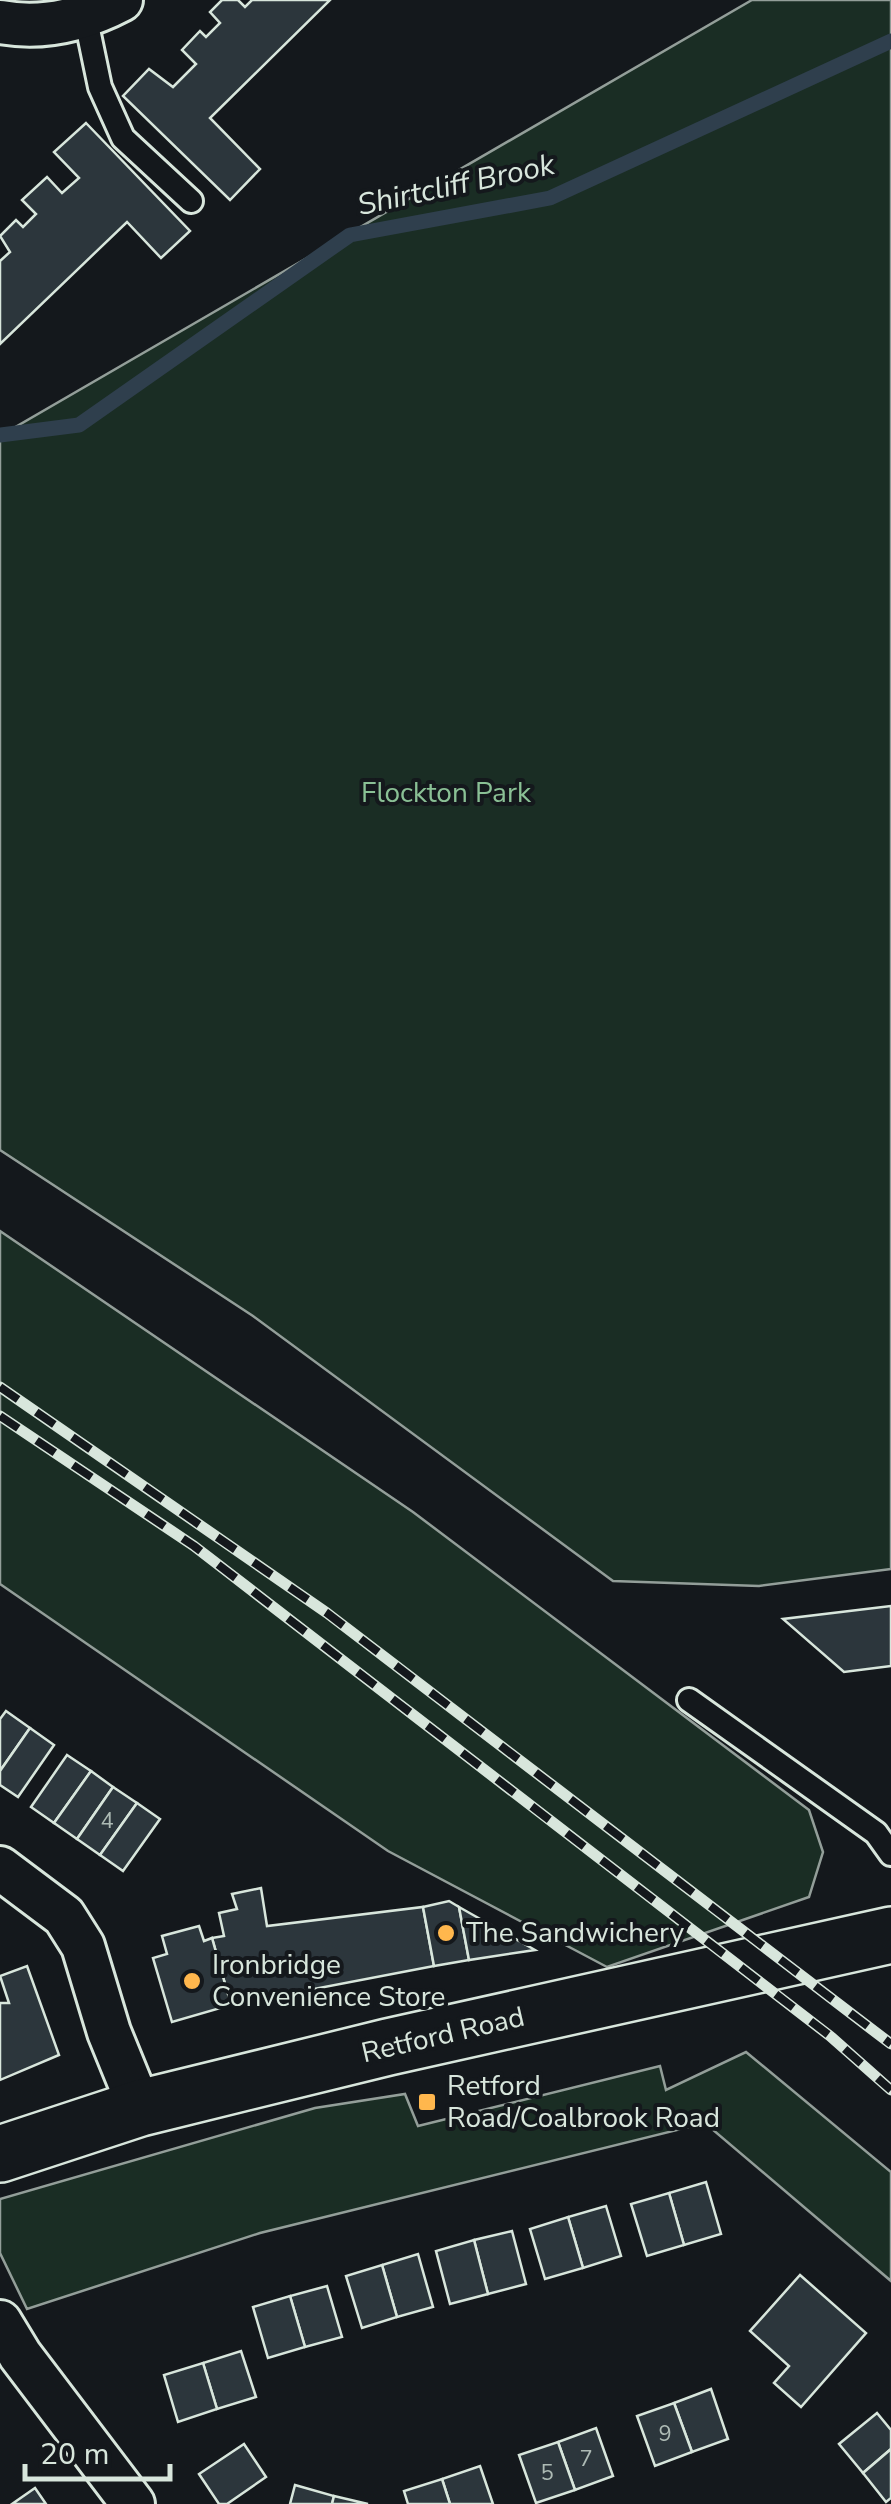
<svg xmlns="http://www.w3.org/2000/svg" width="891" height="2504" viewBox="0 0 891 2504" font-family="'Nunito Sans',sans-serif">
  <rect width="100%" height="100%" fill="#14181c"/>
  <g fill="#1a2d24" stroke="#939e99" stroke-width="2.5">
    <path d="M752,0h139v1569l-132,17 -146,-5 -360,-265 -253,-166v-714z"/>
    <path d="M0,1231l413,281 396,298 14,42 -14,45 -202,70 -219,-116 -388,-267z"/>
    <path d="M746,2052l145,120v109l-186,-158 -445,110 -233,76 -27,-56v-54l315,-91 90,-14 13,32 242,-60 6,24z"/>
  </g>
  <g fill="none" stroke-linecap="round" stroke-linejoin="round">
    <path stroke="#2f3f4d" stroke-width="15" d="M0,435l79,-10 271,-190 200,-37 341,-157"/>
  </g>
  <g fill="#2c363c" stroke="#d8e6dc" stroke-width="2.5">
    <path d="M222,0h16l7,7 7,-7h78l-120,118 50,51 -30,31 -107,-104 26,-27 24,18 23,-23 -14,-14 18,-19 6,6 14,-14 -10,-11z"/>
    <path d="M86,123l104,108 -29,27 -34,-36 -127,122v-83l10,-9 -10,-16 16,-16 7,7 13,-13 -14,-14 25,-23 15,16 17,-15 -25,-26z"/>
    <path d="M891,1606v60l-47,6 -61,-53z"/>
    <path d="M6,1711l24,17 -30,43v-52z"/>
    <path d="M30,1728l24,17 -36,52 -18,-12v-14z"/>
    <path d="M67,1755l24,16 -37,52 -23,-16z"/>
    <path d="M91,1771l22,16 -36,52 -23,-16z"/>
    <path d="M113,1787l24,16 -37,52 -23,-16z"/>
    <path d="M137,1803l23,16 -37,52 -23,-16z"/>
    <path d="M261,1888l6,38 156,-19 11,59 -203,39 -19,-67 12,-2 -5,-23 18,-4 -5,-15z"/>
    <path d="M449,1901l10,6 10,53 -35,6 -11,-59z"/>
    <path d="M459,1907l76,43 -66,10z"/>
    <path d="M199,1926l5,15 8,-3 19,67 -59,17 -19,-64 14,-4 -5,-18z"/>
    <path d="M27,1966l32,89 -59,25v-77h9l-9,-27z"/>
    <path d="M706,2182l15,52 -37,11 -15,-52z"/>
    <path d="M669,2193l15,52 -37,11 -16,-52z"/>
    <path d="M606,2206l15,50 -38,12 -15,-51z"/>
    <path d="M568,2217l15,51 -38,11 -15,-50z"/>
    <path d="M512,2231l14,53 -38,10 -14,-54z"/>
    <path d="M474,2240l14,54 -38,10 -14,-53z"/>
    <path d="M418,2254l15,53 -36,10 -15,-52z"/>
    <path d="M382,2265l15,52 -35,11 -16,-52z"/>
    <path d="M800,2275l66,58 -65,74 -27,-24 15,-17 -39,-35z"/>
    <path d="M327,2286l15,51 -37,10 -15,-51z"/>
    <path d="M290,2296l15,51 -37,11 -15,-51z"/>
    <path d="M241,2351l15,46 -39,12 -14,-46z"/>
    <path d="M203,2363l14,46 -39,13 -14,-47z"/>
    <path d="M711,2389l17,50 -36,13 -18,-49z"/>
    <path d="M674,2403l18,49 -37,14 -18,-50z"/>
    <path d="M877,2413l14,17v19l-28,24 -24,-29z"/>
    <path d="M596,2428l17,48 -38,14 -17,-48z"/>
    <path d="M558,2442l17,48 -39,13 -17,-48z"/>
    <path d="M244,2444l22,33 -39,27h-8l-20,-30z"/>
    <path d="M891,2449v49l-5,4 -23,-29z"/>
    <path d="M480,2466l13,38h-43l-8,-25z"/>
    <path d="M442,2479l8,25h-42l-4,-13z"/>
    <path d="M295,2485l39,11 -2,8h-42z"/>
    <path d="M35,2488l11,16h-34z"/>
    <path d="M334,2496l34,8h-36z"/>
  </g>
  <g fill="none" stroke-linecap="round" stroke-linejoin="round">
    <defs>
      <g id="service">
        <path d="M85,15l15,72 23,51 68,63"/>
        <path d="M689,1700l187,133 15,21"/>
      </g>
      <g id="minor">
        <path d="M0,22c42,8 83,-2 121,-22"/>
        <path d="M0,1868l64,48 19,30 26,86 31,76"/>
        <path d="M0,2322l20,33 113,149"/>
      </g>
      <path id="secondary" d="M0,2154l140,-46 248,-61 503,-112"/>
    </defs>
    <use href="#service" stroke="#d8e6dc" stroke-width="28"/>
    <use href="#minor" stroke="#d8e6dc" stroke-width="48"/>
    <use href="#secondary" stroke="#d8e6dc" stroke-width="60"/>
    <use href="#service" stroke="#14181c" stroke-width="22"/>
    <use href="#minor" stroke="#14181c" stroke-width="42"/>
    <use href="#secondary" stroke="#14181c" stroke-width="55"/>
    <defs>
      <g id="rail">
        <path d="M0,1387l327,226 564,431"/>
        <path d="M0,1416l194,130 636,490 61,54"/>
      </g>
    </defs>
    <use href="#rail" stroke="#d8e6dc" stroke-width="11"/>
    <use href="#rail" stroke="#14181c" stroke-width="8" stroke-dasharray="22" stroke-linecap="butt"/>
  </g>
  <g fill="#ffb74d" stroke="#14181c" stroke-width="4">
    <circle cx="446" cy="1933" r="10"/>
    <circle cx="192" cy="1981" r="10"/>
    <rect x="417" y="2092" width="20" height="20" rx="5"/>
  </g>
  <g text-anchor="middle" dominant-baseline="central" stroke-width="8" stroke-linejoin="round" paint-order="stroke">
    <g font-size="22" fill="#adbab4">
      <text x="107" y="1821">4</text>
      <text x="665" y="2434">9</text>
      <text x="586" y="2459">7</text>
      <text x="547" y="2473">5</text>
    </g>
    <g font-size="28" fill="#8ac095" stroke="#14181c">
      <text x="446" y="793">Flockton Park</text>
    </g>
    <g font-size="28" fill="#d8e6dc" stroke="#14181c" text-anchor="start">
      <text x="466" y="1933">The Sandwichery</text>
      <text x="212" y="1965">Ironbridge<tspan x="212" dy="32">Convenience Store</tspan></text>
      <text x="447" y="2086">Retford<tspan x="447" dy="32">Road/Coalbrook Road</tspan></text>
    </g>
    <g font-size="28" fill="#d8e6dc" stroke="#14181c">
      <text transform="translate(443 2035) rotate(-13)">Retford Road</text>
    </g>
    <g font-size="30" font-style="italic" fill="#d8e6dc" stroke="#14181c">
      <text transform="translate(456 185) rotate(-12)">Shirtcliff Brook</text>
    </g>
  </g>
  <path d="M25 2464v15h145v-15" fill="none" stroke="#d8e6dc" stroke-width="5"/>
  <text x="40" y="2464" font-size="30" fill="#d8e6dc" stroke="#14181c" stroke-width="8" paint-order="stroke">20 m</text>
</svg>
